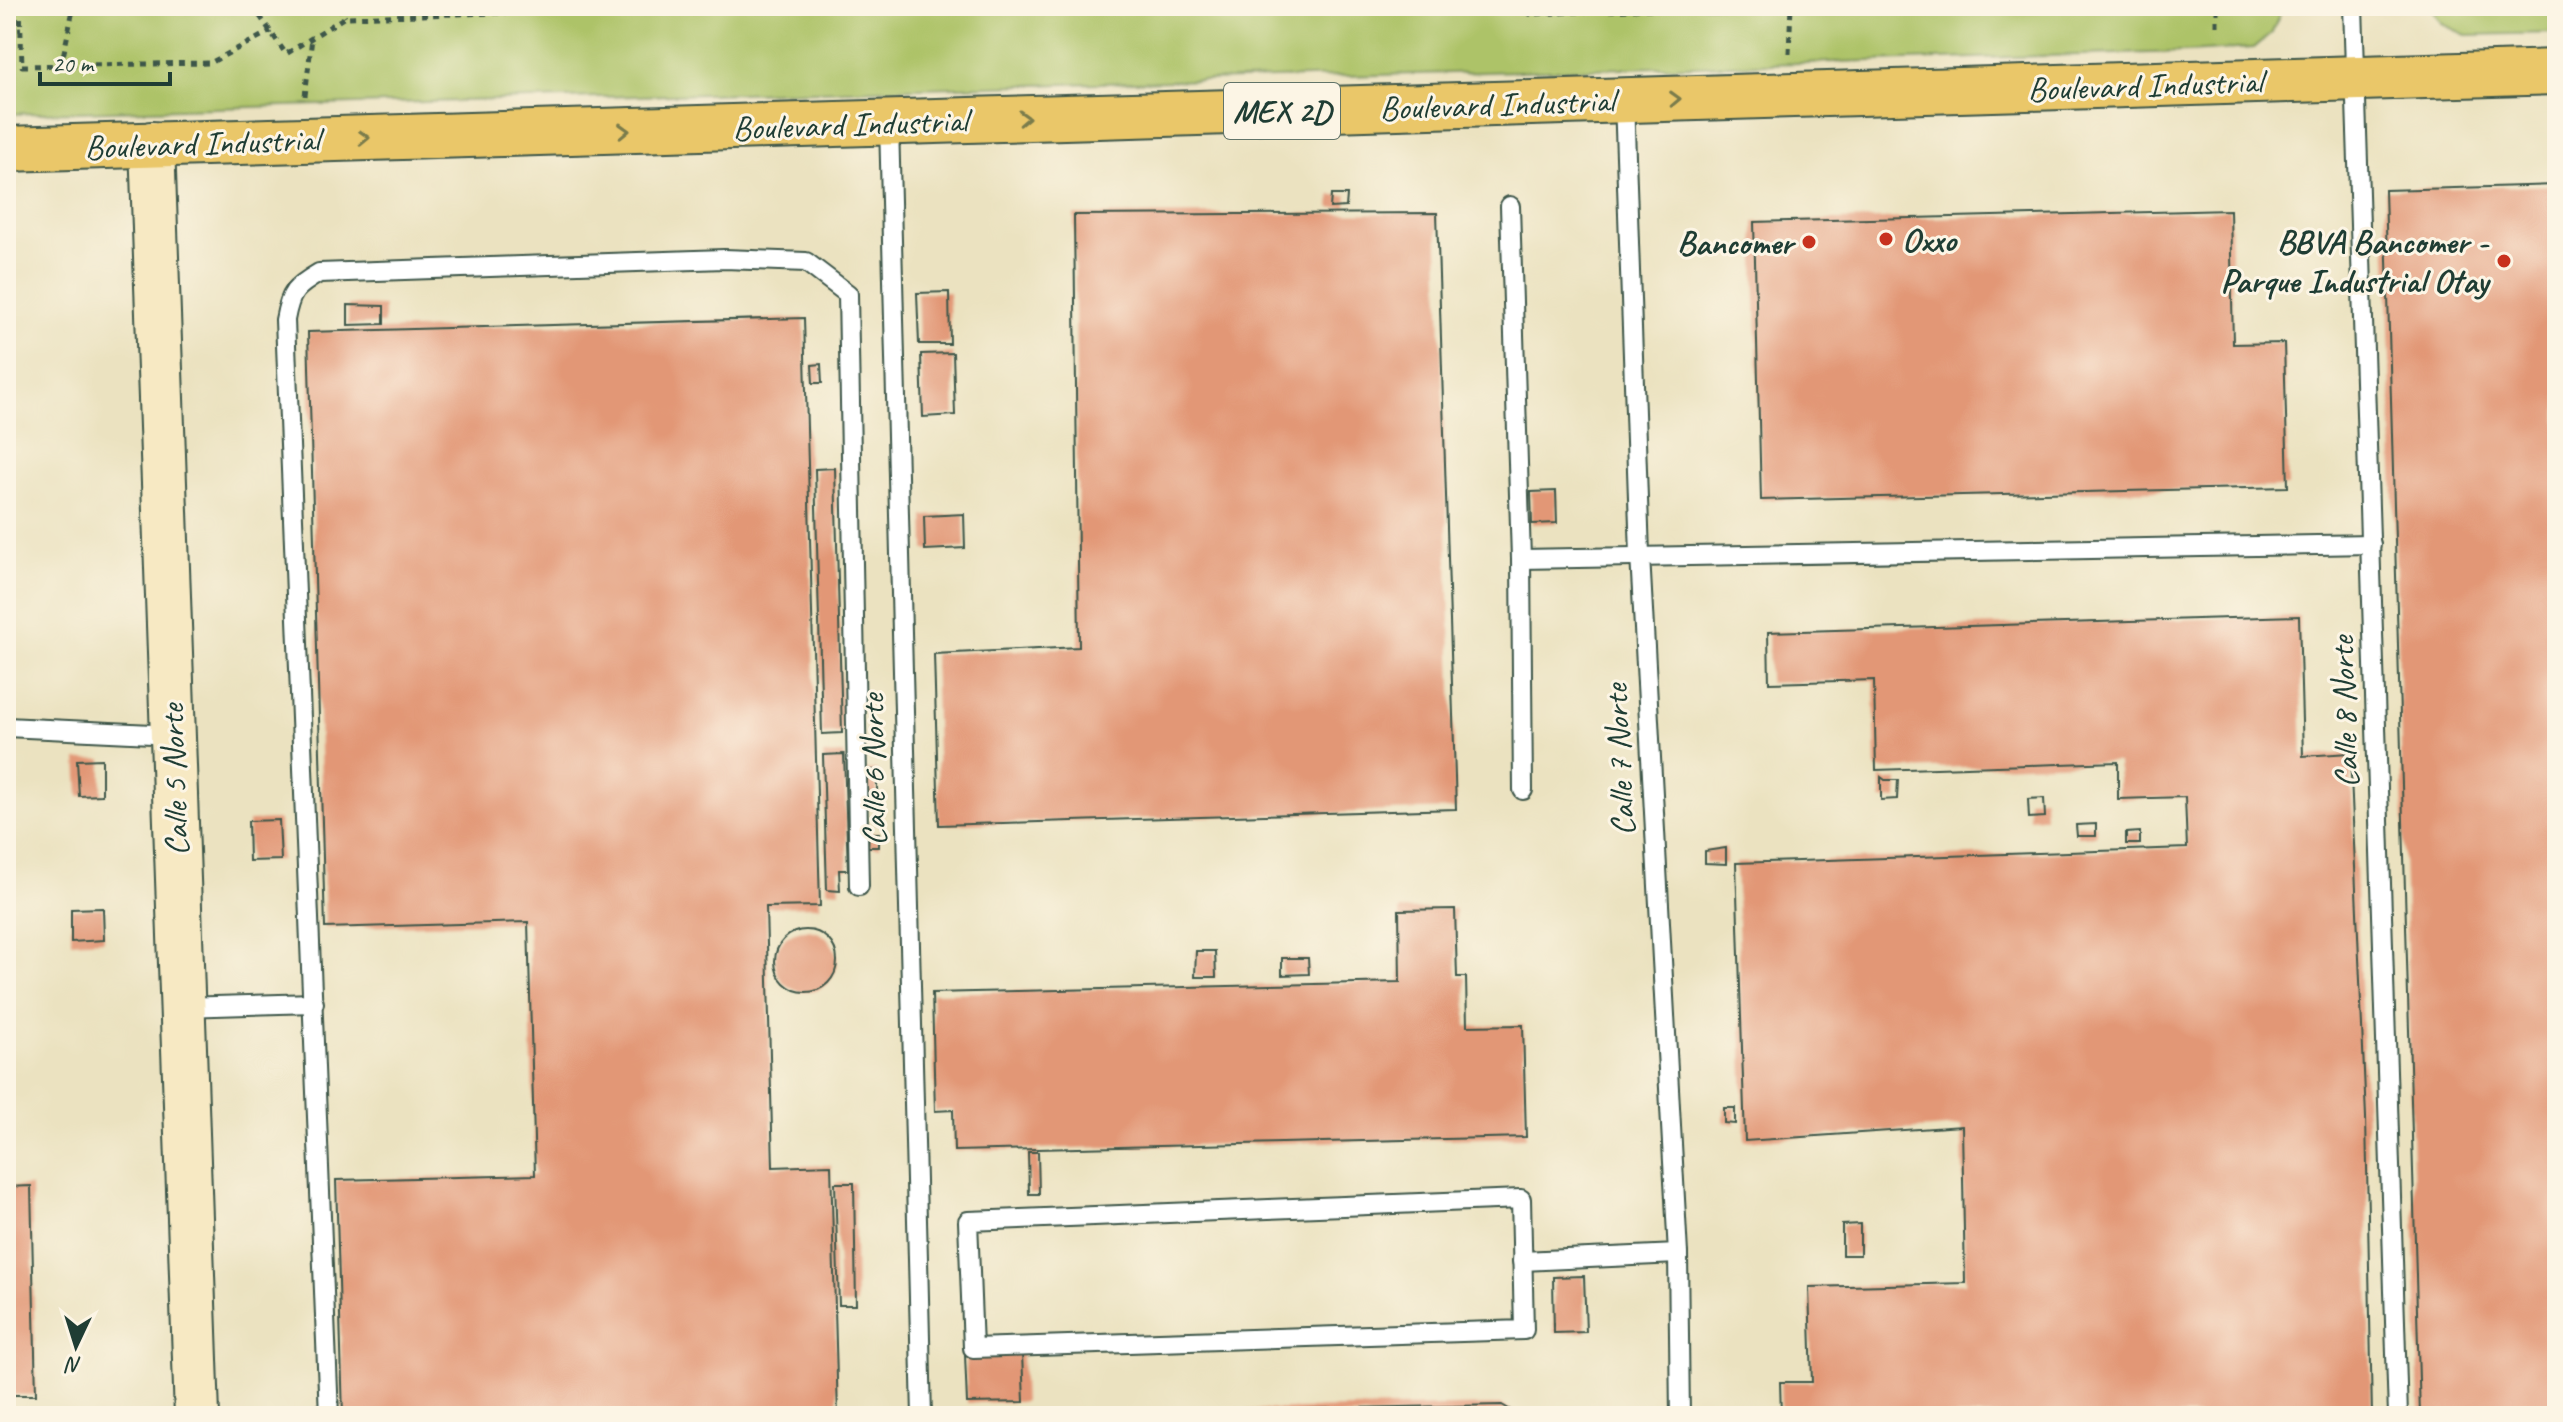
<svg xmlns="http://www.w3.org/2000/svg" width="2563" height="1422" viewBox="0 0 2563 1422" font-family="Caveat,sans-serif">
  <rect width="100%" height="100%" fill="#fcf5e5"/>
  <filter id="ink" filterUnits="userSpaceOnUse"><feTurbulence type="fractalNoise" baseFrequency=".0125" numOctaves="2"/><feDisplacementMap in="SourceGraphic" scale="16" xChannelSelector="R" yChannelSelector="G"/><feConvolveMatrix kernelMatrix="1 2 1 2 8 2 1 2 1" color-interpolation-filters="sRGB"/></filter>
  <filter id="wash" filterUnits="userSpaceOnUse"><feTurbulence type="fractalNoise" baseFrequency=".006" numOctaves="4" result="noise"/><feDisplacementMap in="SourceGraphic" scale="32" xChannelSelector="R" yChannelSelector="G"/><feGaussianBlur stdDeviation="1.8" result="paint"/><feColorMatrix in="noise" values="0 0 0 0 0 0 0 0 0 0 0 0 0 0 0 0 0 1.4 0 .05"/><feComposite in="paint" operator="in"/></filter>
  <g filter="url(#wash)">
    <rect width="100%" height="100%" fill="#ebe2c0"/>
    <g fill="#adc368" stroke="#66804e" stroke-width="2">
      <path d="M6,6h2277l-11,27 -18,15 -67,4 -2181,62z"/>
      <path d="M2430,6h127v27l-91,2 -24,-11z"/>
    </g>
    <g id="blocks">
      <g fill="#e29776">
        <path d="M2557,185v1231h-137l-35,-1226z"/>
        <path d="M1331,195h16l-1,12 -16,1z"/>
        <path d="M2230,210l3,134 51,-1 4,144 -527,13 -7,-278z"/>
        <path d="M1437,213l19,596 -517,16 -5,-171 145,-7 -5,-432z"/>
        <path d="M949,292l1,52h-31l-2,-51z"/>
        <path d="M348,305l36,1v18l-36,1z"/>
        <path d="M804,318l16,588 -54,1 7,260 58,-2 7,251h-495l-7,-236 199,-5 -7,-253 -203,6 -17,-596z"/>
        <path d="M953,353l2,62 -32,2 -2,-63z"/>
        <path d="M821,364l1,19h-9l-1,-18z"/>
        <path d="M835,468l7,265 -20,1 -7,-265z"/>
        <path d="M1556,491l1,32 -25,1 -1,-32z"/>
        <path d="M964,514l1,34 -40,2 -1,-34z"/>
        <path d="M2299,616l4,140 47,-3 16,364 6,299h-591l-1,-34h32l-3,-95 156,-4 -3,-157 -217,15 -9,-278 451,-15 -2,-51 -67,2v-37l-242,8 -2,-90 -105,3 -1,-51z"/>
        <path d="M844,754l4,116h-9l1,21 -13,-1 -4,-135z"/>
        <path d="M102,759v36l-23,1 -2,-36z"/>
        <path d="M865,770h12v25h-10z"/>
        <path d="M1881,777l4,3h13l-1,19 -16,1z"/>
        <path d="M2044,798l1,19 -16,1 -1,-19z"/>
        <path d="M279,820l2,40 -32,1 -1,-40z"/>
        <path d="M2096,824v12h-19l-1,-11z"/>
        <path d="M2140,832v12h-14v-11z"/>
        <path d="M869,833h10v14h-11z"/>
        <path d="M1726,848v16l-21,-1v-12z"/>
        <path d="M103,908l1,32 -33,2v-33z"/>
        <path d="M1455,909l2,68h9l1,49 56,-1 3,112 -572,14 -1,-41 -18,1 -3,-118 468,-11 -1,-72z"/>
        <circle cx="806" cy="961" r="31"/>
        <path d="M6,951h5l2,81 -7,1z"/>
        <path d="M1196,951h19l1,26h-21z"/>
        <path d="M1282,958h26l1,16 -27,1z"/>
        <path d="M1724,1108h11v16l-11,-1z"/>
        <path d="M1028,1152h10l1,42h-10z"/>
        <path d="M835,1183h19l2,122h-17z"/>
        <path d="M31,1186l5,209h-30v-208z"/>
        <path d="M1860,1224v31h-18v-30z"/>
        <path d="M1584,1276l2,56 -32,1 -1,-56z"/>
        <path d="M1022,1353l2,49 -57,1 -2,-48z"/>
        <path d="M1502,1405l19,11h-423v-3z"/>
      </g>
    </g>
  </g>
  <g filter="url(#ink)">
    <use href="#blocks" fill-opacity="0" stroke="#3e5649" stroke-width="2"/>
    <g fill="none" stroke-linecap="round" stroke-linejoin="round">
      <defs>
        <g id="lane">
          <path d="M2353,6l45,1410"/>
          <path d="M1624,100l16,455 38,699 2,162"/>
          <path d="M889,123l33,1293"/>
          <path d="M1510,206l11,353 2,231"/>
          <path d="M1521,559l850,-15"/>
          <path d="M6,727l167,8"/>
          <path d="M182,1007l132,-4"/>
          <path d="M1521,1199l3,131 -551,18 -5,-127z"/>
          <path d="M1522,1261l156,-7"/>
          <path d="M329,1416l-44,-1096c5,-28 10,-33 34,-47l405,-14 82,3 42,32 11,592"/>
        </g>
        <path id="secondary" d="M152,144l45,1272"/>
        <path id="highway" d="M6,149l2551,-77"/>
      </defs>
      <use href="#lane" stroke="#3e5649" stroke-width="22"/>
      <use href="#secondary" stroke="#3e5649" stroke-width="48"/>
      <use href="#highway" stroke="#3e5649" stroke-width="48"/>
      <g stroke="#3e5649" stroke-width="5" stroke-dasharray="6 6" stroke-linecap="butt">
        <path d="M20,6l2,60 188,-3 61,-32"/>
        <path d="M253,6l33,48 59,-37 414,-11"/>
        <path d="M338,6l7,11"/>
        <path d="M1515,6l15,8 198,-8"/>
        <path d="M73,10l162,-4"/>
        <path d="M2217,26v-20"/>
        <path d="M6,30l15,-1"/>
        <path d="M1789,53l2,-47"/>
        <path d="M61,66l12,-56 -2,-4"/>
        <path d="M305,96l7,-58"/>
      </g>
      <use href="#lane" stroke="#fff" stroke-width="18"/>
      <use href="#secondary" stroke="#f7e9c3" stroke-width="44"/>
      <use href="#highway" stroke="#eac769" stroke-width="44"/>
    </g>
    <defs><path id="oneway-chevron" d="M-2-3.5L2.5 0L-2 3.5" fill="none" stroke-width="1.6" stroke-linecap="round" stroke-linejoin="round" transform="scale(2)"/></defs>
    <g stroke="#7a7b4c">
      <use href="#oneway-chevron" transform="translate(1675 99) rotate(-2)"/>
      <use href="#oneway-chevron" transform="translate(1024 118) rotate(-2)"/>
      <use href="#oneway-chevron" transform="translate(624 131) rotate(-2)"/>
      <use href="#oneway-chevron" transform="translate(364 138) rotate(-2)"/>
    </g>
  </g>
  <g fill="#c8321e" stroke="#fcf5e5" stroke-width="3">
    <circle cx="1886" cy="239" r="8"/>
    <circle cx="1809" cy="242" r="8"/>
    <circle cx="2504" cy="261" r="8"/>
  </g>
  <g text-anchor="middle" dominant-baseline="central" stroke-width="6" stroke-linejoin="round" paint-order="stroke">
    <rect fill="#fcf5e5" stroke="#617469" stroke-width="2" x="1224" y="83" width="116" height="56" rx="6"/>
    <g font-size="32" font-weight="bold" fill="#1f3d34">
      <text x="1282" y="111">MEX 2D</text>
    </g>
    <g font-size="34" fill="#1f3d34" stroke="#fcf5e5">
      <text transform="translate(2145 85) rotate(-2)">Boulevard Industrial</text>
      <text transform="translate(1497 104) rotate(-2)">Boulevard Industrial</text>
      <text transform="translate(850 124) rotate(-2)">Boulevard Industrial</text>
      <text transform="translate(202 143) rotate(-2)">Boulevard Industrial</text>
      <text transform="translate(2344 712) rotate(-92)">Calle 8 Norte</text>
      <text transform="translate(1619 760) rotate(-93)">Calle 7 Norte</text>
      <text transform="translate(873 770) rotate(-91)">Calle 6 Norte</text>
      <text transform="translate(174 780) rotate(-92)">Calle 5 Norte</text>
    </g>
    <g font-size="34" font-weight="bold" fill="#1f3d34" stroke="#fcf5e5" text-anchor="end">
      <text x="1902" y="239" text-anchor="start">Oxxo</text>
      <text x="2488" y="241">BBVA Bancomer -<tspan x="2488" dy="39">Parque Industrial Otay</tspan></text>
      <text x="1793" y="242">Bancomer</text>
    </g>
  </g>
  <rect width="2563" height="1422" fill="none" stroke="#fcf5e5" stroke-width="32"/>
  <g transform="translate(76 1346) rotate(184)" stroke="#fcf5e5" stroke-width="6" paint-order="stroke">
  <path d="M0-6L14 30L0 20L-14 30Z" fill="#1f3d34"/>
  <text y="-12" font-size="22" font-weight="bold" text-anchor="middle" fill="#1f3d34">N</text>
  </g>
  <path d="M40 72v12h130v-12" fill="none" stroke="#1f3d34" stroke-width="4"/>
  <text x="52" y="72" font-size="24" fill="#1f3d34" stroke="#fcf5e5" stroke-width="6" paint-order="stroke">20 m</text>
</svg>
